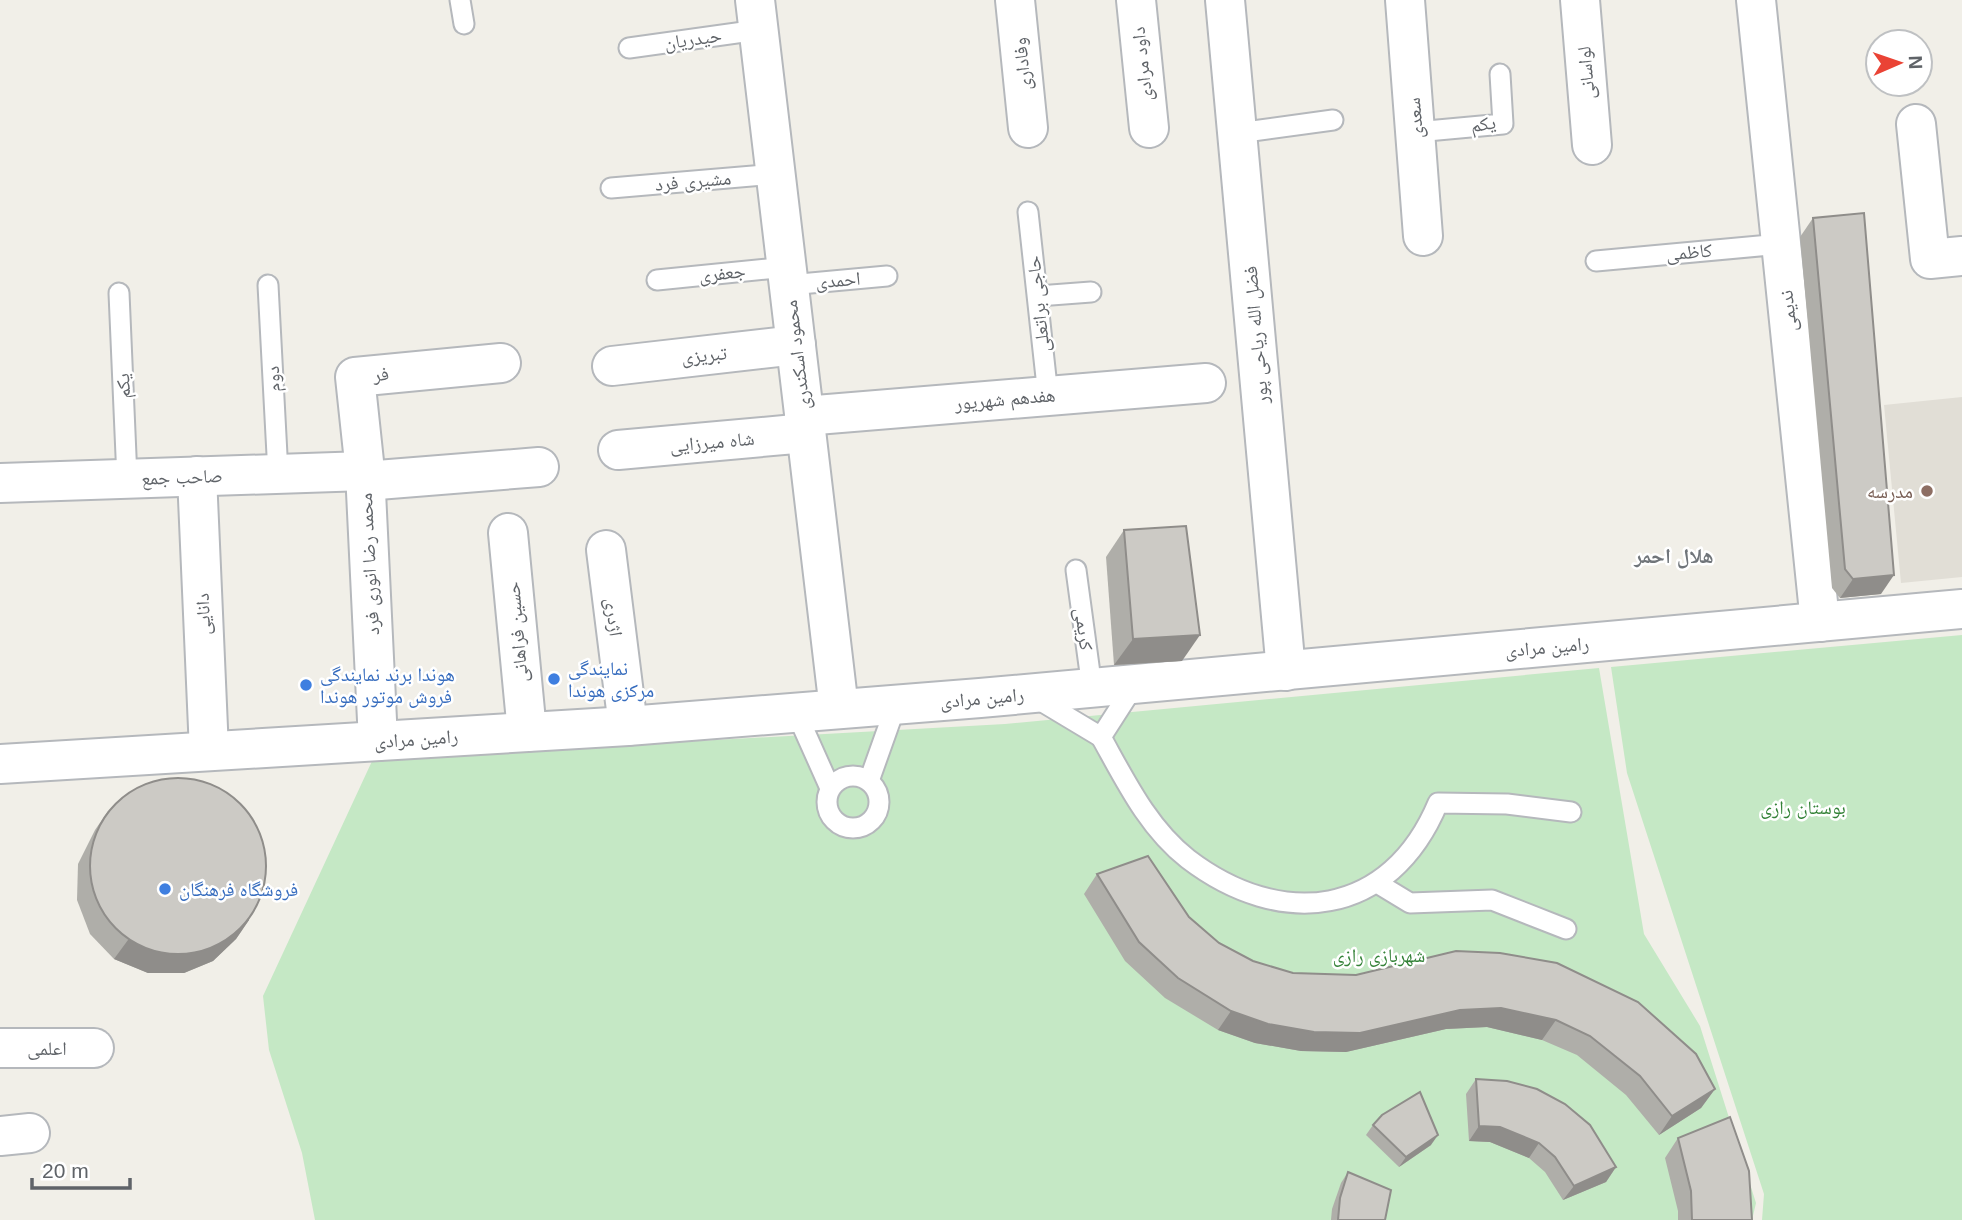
<svg xmlns="http://www.w3.org/2000/svg" width="1962" height="1220" viewBox="0 0 1962 1220" font-family="Helvetica,'Noto Naskh Arabic',sans-serif">
  <rect width="100%" height="100%" fill="#f1efe8"/>
  <path fill="#e1ded6" d="M1962,397v180l-61,6 -17,-178z"/>
  <g fill="#c5e8c5">
    <path d="M1962,635v585h-200l2,-26 -137,-421 -16,-106z"/>
    <path d="M1599,668l45,266 56,92 56,177 -4,17h-1437l-13,-67 -33,-103 -6,-54 110,-237 632,-35z"/>
  </g>
  <g fill="none" stroke-linecap="round" stroke-linejoin="round">
    <defs>
      <g id="service">
        <path d="M460,0l4,24"/>
        <path d="M629,48l129,-18"/>
        <path d="M1416,132l87,-8 -3,-50"/>
        <path d="M1238,133l95,-13"/>
        <path d="M611,188l164,-14"/>
        <path d="M1028,212l20,184"/>
        <path d="M1596,261l185,-17"/>
        <path d="M657,280l130,-13"/>
        <path d="M268,285l10,189"/>
        <path d="M789,285l98,-9"/>
        <path d="M119,293l8,186"/>
        <path d="M1038,296l53,-4"/>
        <path d="M1076,570l16,118"/>
        <path d="M1036,698l65,39 34,-53"/>
        <path d="M796,712l34,76"/>
        <path d="M1101,737c24,43 47,91 87,122 93,71 202,59 250,-56l69,1 64,8"/>
        <circle cx="853" cy="802" r="26"/>
        <path d="M869,781l27,-76"/>
        <path d="M1377,883l33,20 82,-3 74,29"/>
      </g>
      <g id="minor">
        <path d="M1015,0l13,128"/>
        <path d="M1136,0l13,128"/>
        <path d="M1225,0l61,671"/>
        <path d="M1405,0l18,236"/>
        <path d="M1580,0l12,145"/>
        <path d="M1756,0l64,622"/>
        <path d="M1916,124l14,135 32,-3"/>
        <path d="M612,366l184,-21"/>
        <path d="M804,416l402,-33"/>
        <path d="M618,450l188,-17"/>
        <path d="M197,476l12,275"/>
        <path d="M365,481l174,-14"/>
        <path d="M0,483l365,-12"/>
        <path d="M508,533l19,199"/>
        <path d="M606,550l22,176"/>
        <path d="M378,741l-13,-270 -10,-94 146,-14"/>
        <path d="M0,1048h94"/>
        <path d="M0,1136l30,-3"/>
      </g>
      <g id="tertiary">
        <path d="M755,0l84,709"/>
        <path d="M0,764l628,-38 352,-28 982,-89"/>
      </g>
    </defs>
    <use href="#service" stroke="#b5b8bc" stroke-width="23"/>
    <use href="#minor" stroke="#b5b8bc" stroke-width="42"/>
    <use href="#tertiary" stroke="#b5b8bc" stroke-width="42"/>
    <use href="#service" stroke="#fff" stroke-width="19"/>
    <use href="#minor" stroke="#fff" stroke-width="38"/>
    <use href="#tertiary" stroke="#fff" stroke-width="38"/>
  </g>
  <g fill="#afaea9">
    <path d="M1813,218l68,376 -41,4 -8,-10 -32,-351z"/>
    <path d="M1124,530l58,131 -68,4 -8,-108z"/>
    <path d="M108,811l141,109 -13,19 -23,22 -29,12h-36l-34,-14 -24,-25 -13,-34 1,-36 17,-34z"/>
    <path d="M1097,874l92,43 30,26 34,18 40,12 63,2 100,-24 259,138 -14,19 -42,27 -33,-40 -49,-40 -35,-15 -55,-13 -41,2 -100,23 -45,-1 -46,-8 -37,-13 -53,-32 -40,-37 -41,-67z"/>
    <path d="M1476,1079l140,88 -10,15 -43,18 -18,-28 -16,-14 -39,-16 -21,-1 -3,-47z"/>
    <path d="M1373,1125l58,20 -32,22 -33,-32z"/>
    <path d="M1678,1138l74,82h-74v-9l-13,-53z"/>
    <path d="M1348,1172l37,48h-54l1,-11 9,-26z"/>
  </g>
  <g fill="#8f8d8a">
    <path d="M1894,575l-13,19 -41,4 13,-19z"/>
    <path d="M1200,635l-18,26 -68,4 19,-26z"/>
    <path d="M249,920l-13,19 -23,22 -29,12h-36l-34,-14 14,-19z"/>
    <path d="M1501,1008l55,12 -14,20 -55,-13 -41,2 -100,23 -45,-1 -46,-8 -37,-13 13,-19 229,-1z"/>
    <path d="M1715,1089l-14,19 -42,27 13,-19z"/>
    <path d="M1479,1126l21,1 39,16 -10,15 -39,-16 -21,-1z"/>
    <path d="M1438,1135l-7,10 -32,22 7,-10z"/>
    <path d="M1616,1167l-10,15 -43,18 11,-14z"/>
  </g>
  <g fill="#cccac5" stroke="#8f8d8a" stroke-width="2">
    <path d="M1864,213l30,362 -41,4 -8,-10 -32,-351z"/>
    <path d="M1186,526l14,109 -67,4 -9,-109z"/>
    <circle cx="178" cy="866" r="88"/>
    <path d="M1148,856l41,61 30,26 34,18 40,12 63,2 100,-24 44,2 57,10 81,39 58,52 19,35 -43,27 -32,-40 -50,-40 -34,-16 -55,-12 -41,2 -100,23 -46,-1 -46,-8 -37,-13 -53,-33 -39,-36 -42,-68z"/>
    <path d="M1476,1079l31,2 30,8 28,15 25,21 26,42 -42,19 -19,-29 -16,-14 -39,-16 -21,-1z"/>
    <path d="M1420,1092l18,43 -32,22 -33,-32 9,-10z"/>
    <path d="M1730,1117l19,54 3,49h-60l-1,-29 -13,-53z"/>
    <path d="M1348,1172l43,18 -6,30h-47l2,-22z"/>
  </g>
  <circle fill="#8d6e63" stroke="#fff" stroke-width="2.5" cx="1927" cy="491" r="7"/>
  <g fill="#3f7fe0" stroke="#fff" stroke-width="2.5">
    <circle cx="554" cy="679" r="7"/>
    <circle cx="306" cy="685" r="7"/>
    <circle cx="165" cy="889" r="7"/>
  </g>
  <g text-anchor="middle" dominant-baseline="central" stroke-width="5" stroke-linejoin="round" paint-order="stroke">
    <g font-size="19" fill="#5f6368" stroke="#fff">
      <text transform="translate(693 39) rotate(-8)">حیدریان</text>
      <text transform="translate(1022 64) rotate(-96)">وفاداری</text>
      <text transform="translate(1142 64) rotate(-96)">داود مرادی</text>
      <text transform="translate(1586 73) rotate(-95)">لواسانی</text>
      <text transform="translate(1415 118) rotate(-95)">سعدی</text>
      <text transform="translate(1483 124) rotate(-10)">یکم</text>
      <text transform="translate(693 181) rotate(-5)">مشیری فرد</text>
      <text transform="translate(1689 252) rotate(-5)">کاظمی</text>
      <text transform="translate(722 273) rotate(-6)">جعفری</text>
      <text transform="translate(838 280) rotate(-5)">احمدی</text>
      <text transform="translate(1038 304) rotate(-96)">حاجی براتعلی</text>
      <text transform="translate(1788 311) rotate(-96)">ندیمی</text>
      <text transform="translate(1256 335) rotate(-95)">فضل الله ریاحی پور</text>
      <text transform="translate(704 355) rotate(-6)">تبریزی</text>
      <text transform="translate(797 355) rotate(-97)">محمود اسکندری</text>
      <text transform="translate(381 374) rotate(-5)">فر</text>
      <text transform="translate(273 379) rotate(-93)">دوم</text>
      <text transform="translate(123 386) rotate(-93)">یکم</text>
      <text transform="translate(1005 399) rotate(-5)">هفدهم شهریور</text>
      <text transform="translate(712 442) rotate(-5)">شاه میرزایی</text>
      <text transform="translate(182 477) rotate(-2)">صاحب جمع</text>
      <text transform="translate(369 564) rotate(-93)">محمد رضا انوری فرد</text>
      <text transform="translate(203 614) rotate(-92)">دانایی</text>
      <text transform="translate(614 617) rotate(83)">اژدری</text>
      <text transform="translate(1084 629) rotate(83)">کریمی</text>
      <text transform="translate(517 632) rotate(-95)">حسین فراهانی</text>
      <text transform="translate(1547 647) rotate(-5)">رامین مرادی</text>
      <text transform="translate(982 698) rotate(-5)">رامین مرادی</text>
      <text transform="translate(416 739) rotate(-4)">رامین مرادی</text>
      <text x="47" y="1048">اعلمی</text>
    </g>
    <g font-size="19" fill="#785e54" stroke="#fff" text-anchor="end">
      <text x="1913" y="491">مدرسه</text>
    </g>
    <g font-size="19" fill="#366cbe" stroke="#fff" text-anchor="start">
      <text x="568" y="668">نمایندگی<tspan x="568" dy="22">مرکزی هوندا</tspan></text>
      <text x="320" y="674">هوندا برند نمایندگی<tspan x="320" dy="22">فروش موتور هوندا</tspan></text>
      <text x="179" y="889">فروشگاه فرهنگان</text>
    </g>
    <g font-size="19" fill="#348238" stroke="#fff">
      <text x="1803" y="807">بوستان رازی</text>
      <text x="1379" y="955">شهربازی رازی</text>
    </g>
    <g font-size="21" font-weight="bold" fill="#70757a" stroke="#fff">
      <text x="1674" y="555">هلال احمر</text>
    </g>
  </g>
  <g transform="translate(1899 63) rotate(88)"><circle r="33" fill="#ffffff" stroke="#bfc1c3" stroke-width="2"/>
  <path d="M0-5L12 26L0 18L-12 26Z" fill="#ea4335"/>
  <text y="-10" font-size="19" font-weight="bold" text-anchor="middle" fill="#5f6368">N</text>
  </g>
  <path d="M32 1178v10h98v-10" fill="none" stroke="#5f6368" stroke-width="3.5"/>
  <text x="42" y="1178" font-size="21" fill="#5f6368" stroke="#ffffff" stroke-width="5" paint-order="stroke">20 m</text>
</svg>
